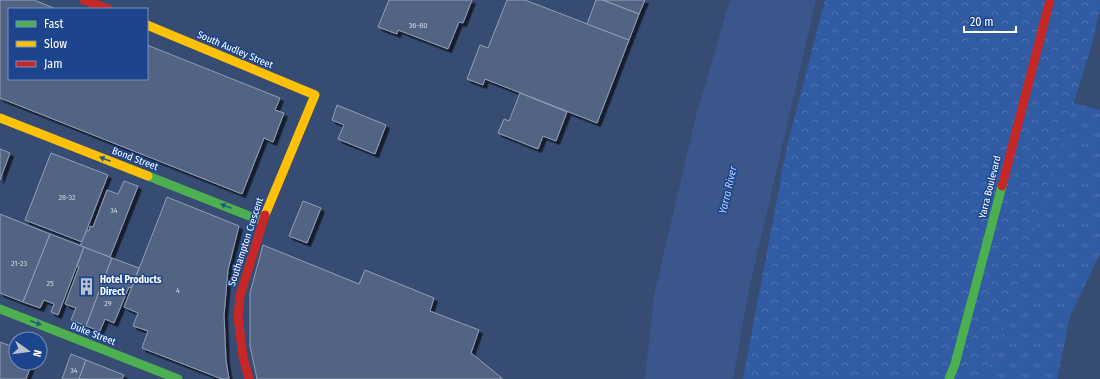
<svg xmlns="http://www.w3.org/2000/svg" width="1100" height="379" viewBox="0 0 1100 379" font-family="'Fira Sans Condensed',sans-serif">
  <defs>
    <pattern id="grass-tufts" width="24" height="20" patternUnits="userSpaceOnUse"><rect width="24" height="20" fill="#315ba3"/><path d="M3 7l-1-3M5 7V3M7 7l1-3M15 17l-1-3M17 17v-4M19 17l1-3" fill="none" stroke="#5074b1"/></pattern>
    <pattern id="forest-crowns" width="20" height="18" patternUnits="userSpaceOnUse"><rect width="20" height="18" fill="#315ba3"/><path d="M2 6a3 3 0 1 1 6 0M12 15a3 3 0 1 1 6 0" fill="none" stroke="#5074b1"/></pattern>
    <filter id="shadow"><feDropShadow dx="3.5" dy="3.5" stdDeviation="0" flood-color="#0009"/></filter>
  </defs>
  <rect width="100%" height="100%" fill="#364c73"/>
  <path fill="url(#grass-tufts)" d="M1058,99l42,11v144l-30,62 -13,63h-101z"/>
  <path fill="url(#forest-crowns)" d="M825,0h275v9l-8,35 -96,309 -11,26h-242l44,-233z"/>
  <path fill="#3a568b" d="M730,0h86l-67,289 -16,90h-88l9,-84 43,-183z"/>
  <g fill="#526483" stroke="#929eb5" filter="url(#shadow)">
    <path d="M0,0h34l22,9h-47v70h138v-34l133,53 -5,12 9,3 -11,29 -9,-4 -22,56 -242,-96z"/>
    <path d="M389,0h83l-9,23 -4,-1 -11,27 -50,-19 -1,4 -19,-7z"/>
    <path d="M507,0h18l104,40 -32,83 -112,-44 -2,6 -16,-6 13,-34 8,3z"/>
    <path d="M596,0h7l36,14 -10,26 -42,-16z"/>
    <path d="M603,0h42l-6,14z"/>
    <path d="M520,93l47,19 -11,29 -13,-5 -5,13 -40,-16 6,-14 5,2z"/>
    <path d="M337,105l49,20 -11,29 -37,-15 6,-14 -12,-5z"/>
    <path d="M0,149l10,4 -10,27z"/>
    <path d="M51,153l57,22 -26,67 -57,-22z"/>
    <path d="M124,181l14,5 -28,71 -30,-11 7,-16 2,1 1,-5 3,1 14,-37 11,4z"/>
    <path d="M167,197l72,29 -11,44 -4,45 2,45 3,19h-7l-80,-31 6,-17 -15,-5 5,-13 -14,-6z"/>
    <path d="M303,201l18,7 -14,35 -18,-7z"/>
    <path d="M0,214l50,20 -27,68 -23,-9z"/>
    <path d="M50,234l34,13 -26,68 -7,-3 3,-8 -10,-4 -4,8 -17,-6z"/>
    <path d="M263,245l96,39 6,-14 69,28 -4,13 49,19 -8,23 32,26h-246l-7,-33v-53z"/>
    <path d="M84,247l28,11 -26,68 -15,-6 5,-12 -11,-4 14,-37 -2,-1z"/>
    <path d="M112,258l27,10 -8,20 -2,-1 -15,36 -9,-4 -5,12 -14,-5z"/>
    <path d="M0,342l16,6v15h16l-6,16h-26z"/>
    <path d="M71,354l15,6 -7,19h-17z"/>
    <path d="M86,360l38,15 -2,4h-43z"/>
  </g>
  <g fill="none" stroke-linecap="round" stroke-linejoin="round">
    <g stroke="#4caf50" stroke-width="9">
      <path d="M148,176l114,45"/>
      <path d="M0,309l178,70"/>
      <path d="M949,379l6,-15 47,-178"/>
    </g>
    <g stroke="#ffc107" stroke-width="9">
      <path d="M147,25l168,70 -50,120"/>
      <path d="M0,118l148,58"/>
    </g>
    <g stroke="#c62828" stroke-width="9">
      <path d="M84,0l24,9"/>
      <path d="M1002,186l48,-186"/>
      <path d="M249,379l-6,-22 -5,-40 2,-21 25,-81"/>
    </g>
  </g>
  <defs><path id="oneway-solid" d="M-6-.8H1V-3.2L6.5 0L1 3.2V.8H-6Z"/></defs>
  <g fill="#265a81">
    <use href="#oneway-solid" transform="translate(105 159) rotate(-159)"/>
    <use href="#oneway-solid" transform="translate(226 206) rotate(-159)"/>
    <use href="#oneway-solid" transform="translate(36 323) rotate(21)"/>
  </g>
  <defs>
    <symbol id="building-bare" viewBox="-9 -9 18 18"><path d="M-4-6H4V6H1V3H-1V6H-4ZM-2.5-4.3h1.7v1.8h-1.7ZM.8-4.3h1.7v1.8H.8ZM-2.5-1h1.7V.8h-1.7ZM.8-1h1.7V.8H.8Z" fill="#b9c0ce" stroke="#1c458d" stroke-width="2.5" paint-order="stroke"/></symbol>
  </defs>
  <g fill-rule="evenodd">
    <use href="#building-bare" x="74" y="274" width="25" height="25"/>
  </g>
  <g text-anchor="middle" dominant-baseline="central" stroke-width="3" stroke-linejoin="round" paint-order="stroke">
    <g font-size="8" fill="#d4d8e0">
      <text x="418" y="25">36-80</text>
      <text x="67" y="197">28-32</text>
      <text x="114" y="210">34</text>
      <text x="19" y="263">21-23</text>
      <text x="50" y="283">25</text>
      <text x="178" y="290">4</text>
      <text x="108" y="303">29</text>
      <text x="74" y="370">34</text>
    </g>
    <g font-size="10" fill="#fff" stroke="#1c458d">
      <text transform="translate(235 50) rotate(23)">South Audley Street</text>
      <text transform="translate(135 159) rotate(21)">Bond Street</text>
      <text transform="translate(990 187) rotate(-76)">Yarra Boulevard</text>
      <text transform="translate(246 242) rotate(-72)">Southampton Crescent</text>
      <text transform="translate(93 334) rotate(21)">Duke Street</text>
    </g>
    <g font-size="10" font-weight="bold" fill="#fff" stroke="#1c458d" text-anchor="start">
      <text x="100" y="280">Hotel Products<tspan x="100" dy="12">Direct</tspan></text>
    </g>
    <g font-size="11" font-style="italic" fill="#b6cdf4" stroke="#1c458d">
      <text transform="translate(728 190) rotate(-77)">Yarra River</text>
    </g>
  </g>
  <rect x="8" y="8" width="140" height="72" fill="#1c458d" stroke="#778fbb"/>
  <rect x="16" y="21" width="20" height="6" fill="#4caf50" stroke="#778fbb"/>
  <text x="44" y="28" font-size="12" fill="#ffffff">Fast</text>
  <rect x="16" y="41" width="20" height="6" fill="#ffc107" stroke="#778fbb"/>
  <text x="44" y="48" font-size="12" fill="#ffffff">Slow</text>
  <rect x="16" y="61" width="20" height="6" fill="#c62828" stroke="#778fbb"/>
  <text x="44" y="68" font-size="12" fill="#ffffff">Jam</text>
  <g transform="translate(28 351) rotate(104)"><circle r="19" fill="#1c458d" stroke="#778fbb"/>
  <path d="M0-3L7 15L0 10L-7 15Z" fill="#b9c0ce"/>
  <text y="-6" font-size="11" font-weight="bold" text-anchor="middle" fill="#ffffff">N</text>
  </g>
  <path d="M964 26v6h52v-6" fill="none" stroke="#ffffff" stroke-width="2"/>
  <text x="970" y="26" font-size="12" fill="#ffffff" stroke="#1c458d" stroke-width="3" paint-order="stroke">20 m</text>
</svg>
